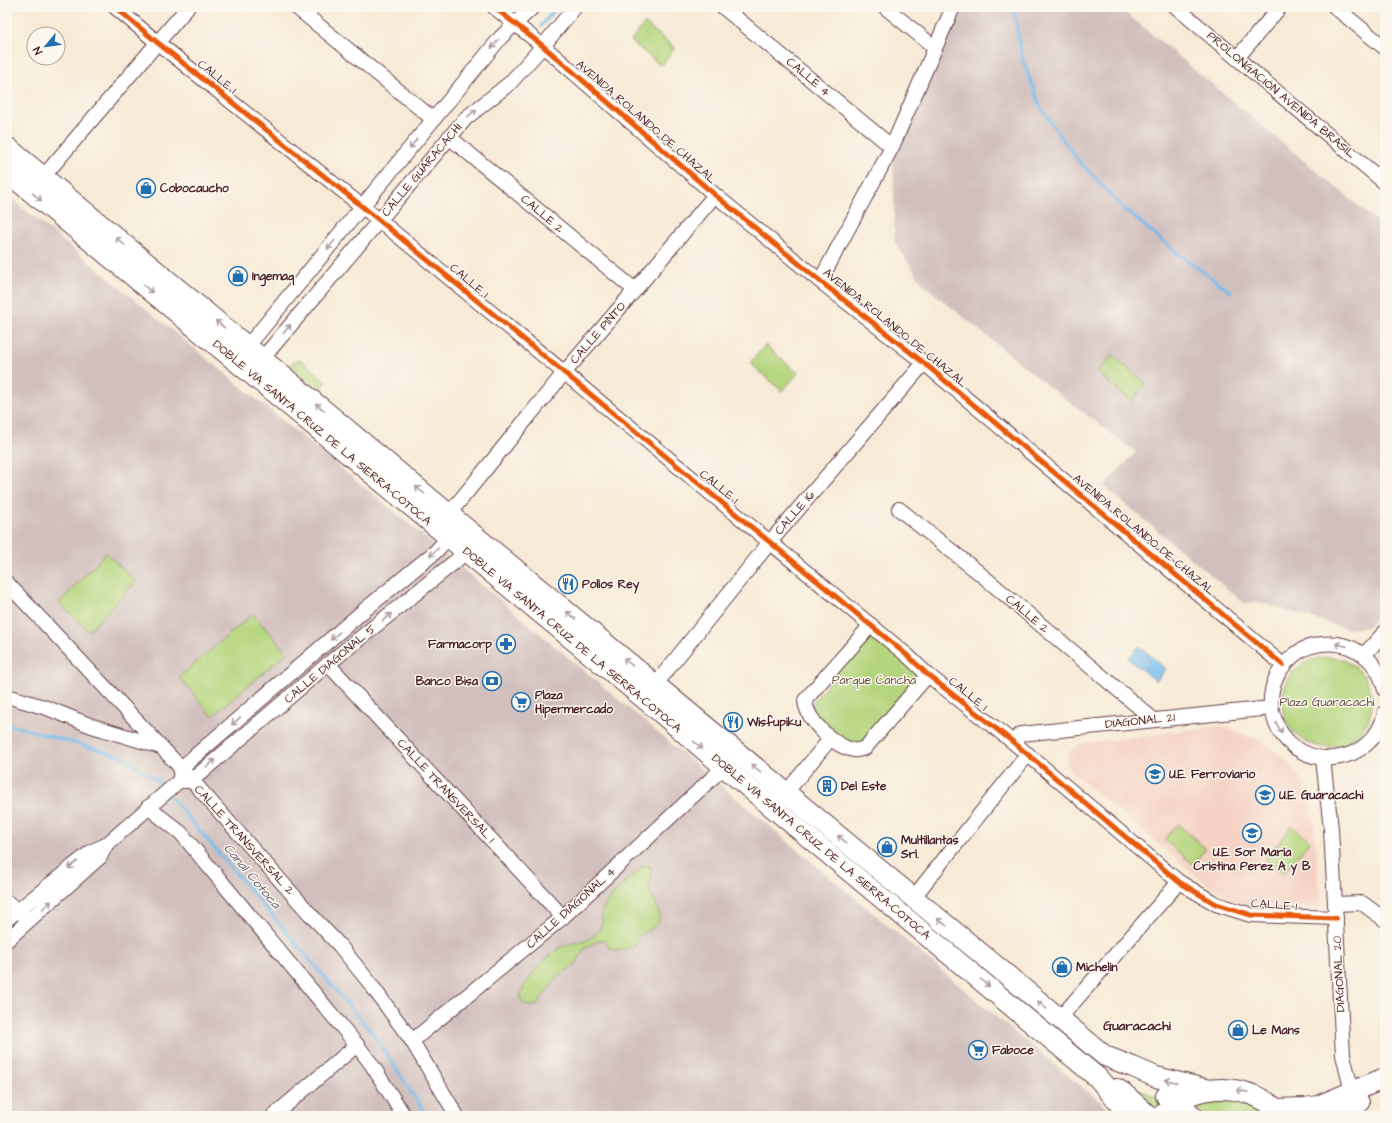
<svg xmlns="http://www.w3.org/2000/svg" width="1392" height="1123" viewBox="0 0 1392 1123" font-family="'Architects Daughter',sans-serif">
  <rect width="100%" height="100%" fill="#fbf7ec"/>
  <filter id="ink" filterUnits="userSpaceOnUse"><feTurbulence type="fractalNoise" baseFrequency=".025" numOctaves="2"/><feDisplacementMap in="SourceGraphic" scale="8" xChannelSelector="R" yChannelSelector="G"/><feConvolveMatrix kernelMatrix="1 2 1 2 8 2 1 2 1" color-interpolation-filters="sRGB"/></filter>
  <filter id="wash" filterUnits="userSpaceOnUse"><feTurbulence type="fractalNoise" baseFrequency=".012" numOctaves="4" result="noise"/><feDisplacementMap in="SourceGraphic" scale="16" xChannelSelector="R" yChannelSelector="G"/><feGaussianBlur stdDeviation="0.9" result="paint"/><feColorMatrix in="noise" values="0 0 0 0 0 0 0 0 0 0 0 0 0 0 0 0 0 1.4 0 .05"/><feComposite in="paint" operator="in"/></filter>
  <g filter="url(#wash)">
    <rect width="100%" height="100%" fill="#f7ead6"/>
    <path fill="#f5d2c3" d="M1220,726l8,2 35,14 24,19 10,12 7,13 9,31 8,87 -3,3 -73,-2 -11,-4 -24,-14 -136,-113 -4,-4 -3,-6 1,-6 2,-7 5,-4 6,-3z"/>
    <g fill="#d1bfbd">
      <path d="M957,7h162l266,221v379l-17,20 -20,2 -90,-27 -14,1 -140,-117 32,-34 -89,-67 -123,-100 -29,-42 -2,-90z"/>
      <path d="M7,195l413,338 597,501 86,70 9,12h-1105z"/>
    </g>
    <g fill="#b4d57d" stroke="#7f7a54">
      <path d="M645,23l30,25 -14,18 -30,-25z"/>
      <path d="M765,345l33,28 -16,18 -32,-28z"/>
      <path d="M1112,355l34,28 -14,18 -35,-28z"/>
      <path d="M300,359l15,13 11,10 -5,10 -32,-27z"/>
      <path d="M106,553l30,28 -47,50 -30,-28z"/>
      <path d="M253,614l34,39 -75,63 -33,-39z"/>
      <path d="M873,637h3l41,34v9l-55,64h-12l-36,-31 -2,-8 2,-4 49,-60z"/>
      <circle cx="1327" cy="702" r="45"/>
      <path d="M1178,824l28,25 -13,15 -29,-24z"/>
      <path d="M1292,826l18,15 -27,33 -18,-15z"/>
      <path d="M643,865l7,1c3,8 3,13 -1,21 2,9 9,18 10,27 2,16 -11,13 -19,22 -3,2 -4,8 -6,11 -11,2 -24,9 -29,-6l-6,-1 -15,9 -8,15 -19,13 -20,28c-9,2 -15,1 -17,-9l3,-5v-4l17,-23 15,-13 10,-6 24,-6 11,-9 2,-8v-10l3,-7 6,-7 4,-6 6,-5 6,-8 10,-6z"/>
      <path d="M1113,1077l55,26 -10,11z"/>
      <path d="M1221,1095l23,3 28,18h-69l-13,-12z"/>
    </g>
    <path fill="#75bbec" stroke="#606d8c" d="M1139,646l27,23 -10,12 -28,-22z"/>
    <g fill="none" stroke-linecap="round" stroke-linejoin="round">
      <g stroke="#75bbec" stroke-width="3">
        <path d="M1013,7l10,54 19,49 34,48 47,50 54,45 54,39"/>
        <path d="M541,26l16,-19"/>
        <path d="M7,724l113,32 37,24 8,9"/>
        <path d="M169,795l206,241 52,80"/>
      </g>
    </g>
  </g>
  <g filter="url(#ink)">
    <g fill="none" stroke-linecap="round" stroke-linejoin="round">
      <defs>
        <g id="minor">
          <path d="M115,7l43,36 221,177 529,436 20,19 85,67 166,140 37,22 35,11 85,3"/>
          <path d="M296,7l137,112"/>
          <path d="M494,7l49,39 172,149 105,86 104,82 359,302"/>
          <path d="M723,7l169,140"/>
          <path d="M885,7l49,40"/>
          <path d="M1176,7l209,176"/>
          <path d="M1335,7l50,41"/>
          <path d="M1237,58l43,-51"/>
          <path d="M449,137l186,153"/>
          <path d="M43,177l145,-170"/>
          <path d="M820,281l72,-134 61,-140"/>
          <path d="M247,347l254,-310 32,-30"/>
          <path d="M262,359l204,-241 44,-35 33,-37 32,-39"/>
          <path d="M899,509l79,63 176,148"/>
          <path d="M444,520l120,-147 71,-83 80,-95"/>
          <path d="M7,583l174,185 129,146 30,32 29,36 43,59 45,75"/>
          <path d="M871,625l-66,75c1,20 29,46 48,50 4,1 8,-1 12,-2l63,-73"/>
          <path d="M1364,655l21,-23"/>
          <path d="M328,664l235,253"/>
          <path d="M655,685l115,-143 154,-179"/>
          <path d="M1385,690c-8,-35 -39,-53 -73,-44 -15,4 -26,15 -34,28 -7,12 -9,28 -5,41 2,3 2,8 4,11 25,49 96,40 108,-13"/>
          <path d="M7,696l40,12 45,18 66,20"/>
          <path d="M1013,742l8,-8 250,-26"/>
          <path d="M1323,759l8,70 12,226 9,37"/>
          <path d="M180,777l1,-9 181,-156 72,-59 21,-22"/>
          <path d="M780,800l50,-61"/>
          <path d="M148,807l33,26 176,212 15,20 32,51"/>
          <path d="M913,898l115,-144"/>
          <path d="M7,902l18,14"/>
          <path d="M1335,904l27,-1 23,17"/>
          <path d="M7,919l85,-68 14,-6 73,-64h12l137,-117 129,-104 14,-15"/>
          <path d="M7,940l93,-83 6,-12"/>
          <path d="M1059,1019l120,-137"/>
          <path d="M412,1041l151,-124 161,-150"/>
          <path d="M273,1116l84,-71"/>
        </g>
        <g id="highway">
          <path d="M7,147l479,398 619,511 28,11 23,10 53,13"/>
          <path d="M7,172l646,534 71,61 374,311 25,30 4,8"/>
          <path d="M1117,1089l5,3 27,24"/>
          <path d="M1166,1096l11,6 16,14"/>
          <path d="M1277,1109l28,-1 13,-2 67,-28"/>
          <path d="M1161,1116c30,-37 92,-35 122,0"/>
          <path d="M1331,1116l28,-13"/>
        </g>
      </defs>
      <use href="#minor" stroke="#643d45" stroke-width="16"/>
      <use href="#highway" stroke="#643d45" stroke-width="22"/>
      <use href="#minor" stroke="#fff" stroke-width="14"/>
      <use href="#highway" stroke="#fff" stroke-width="20"/>
      <defs>
        <g id="cycleway">
          <path d="M115,7l43,36 221,177 529,436 20,19 85,67 166,140 37,22 35,11 85,3"/>
          <path d="M494,7l49,39 172,149 105,86 104,82 359,302"/>
        </g>
      </defs>
      <use href="#cycleway" stroke="#fbf7ec" stroke-width="8"/>
      <use href="#cycleway" stroke="#e8590c" stroke-width="5"/>
    </g>
    <defs><path id="oneway-shaft" d="M-6 0H5M1.5-3L5.5 0L1.5 3" fill="none" stroke-width="1.6" stroke-linecap="round" stroke-linejoin="round"/></defs>
    <g stroke="#ae9aa0">
      <use href="#oneway-shaft" transform="translate(495 44) rotate(130)"/>
      <use href="#oneway-shaft" transform="translate(472 113) rotate(-39)"/>
      <use href="#oneway-shaft" transform="translate(413 144) rotate(129)"/>
      <use href="#oneway-shaft" transform="translate(37 197) rotate(40)"/>
      <use href="#oneway-shaft" transform="translate(120 241) rotate(-140)"/>
      <use href="#oneway-shaft" transform="translate(331 245) rotate(129)"/>
      <use href="#oneway-shaft" transform="translate(148 289) rotate(40)"/>
      <use href="#oneway-shaft" transform="translate(220 324) rotate(-140)"/>
      <use href="#oneway-shaft" transform="translate(287 329) rotate(-50)"/>
      <use href="#oneway-shaft" transform="translate(320 407) rotate(-140)"/>
      <use href="#oneway-shaft" transform="translate(420 490) rotate(-140)"/>
      <use href="#oneway-shaft" transform="translate(434 552) rotate(138)"/>
      <use href="#oneway-shaft" transform="translate(571 615) rotate(-140)"/>
      <use href="#oneway-shaft" transform="translate(387 617) rotate(-39)"/>
      <use href="#oneway-shaft" transform="translate(335 636) rotate(139)"/>
      <use href="#oneway-shaft" transform="translate(1341 645) rotate(-167)"/>
      <use href="#oneway-shaft" transform="translate(628 662) rotate(-140)"/>
      <use href="#oneway-shaft" transform="translate(236 721) rotate(139)"/>
      <use href="#oneway-shaft" transform="translate(1279 728) rotate(61)"/>
      <use href="#oneway-shaft" transform="translate(698 745) rotate(41)"/>
      <use href="#oneway-shaft" transform="translate(211 763) rotate(-40)"/>
      <use href="#oneway-shaft" transform="translate(756 768) rotate(-141)"/>
      <use href="#oneway-shaft" transform="translate(842 839) rotate(-140)"/>
      <use href="#oneway-shaft" transform="translate(73 865) rotate(141)"/>
      <use href="#oneway-shaft" transform="translate(47 905) rotate(-42)"/>
      <use href="#oneway-shaft" transform="translate(942 922) rotate(-140)"/>
      <use href="#oneway-shaft" transform="translate(985 983) rotate(40)"/>
      <use href="#oneway-shaft" transform="translate(1042 1005) rotate(-140)"/>
      <use href="#oneway-shaft" transform="translate(1171 1081) rotate(-166)"/>
      <use href="#oneway-shaft" transform="translate(1242 1091) rotate(-169)"/>
    </g>
  </g>
  <defs>
    <symbol id="shop-ring" viewBox="-11 -11 22 22"><circle r="9.5" fill="#fbf7ec" stroke="#1f6fb2" stroke-width="1.5"/><path d="M-5-2.5h2.3a2.7 3.5 0 0 1 5.4 0H5L5.5 6h-11ZM-1.5-2.5h3a1.5 2.3 0 0 0-3 0Z" fill="#1f6fb2"/></symbol>
    <symbol id="restaurant-ring" viewBox="-11 -11 22 22"><circle r="9.5" fill="#fbf7ec" stroke="#1f6fb2" stroke-width="1.5"/><path d="M-5-6h1v4h1v-4h1v4h1v-4h1v5L-1.5 .5V6h-2V.5L-5-1ZM5-6V6H3V1.5H1.5Q1.5-4 5-6Z" fill="#1f6fb2"/></symbol>
    <symbol id="pharmacy-ring" viewBox="-11 -11 22 22"><circle r="9.5" fill="#fbf7ec" stroke="#1f6fb2" stroke-width="1.5"/><path d="M-2-6h4v4h4v4h-4v4h-4v-4h-4v-4h4Z" fill="#1f6fb2"/></symbol>
    <symbol id="bank-ring" viewBox="-11 -11 22 22"><circle r="9.5" fill="#fbf7ec" stroke="#1f6fb2" stroke-width="1.5"/><path d="M-6-4H6V4H-6ZM0-2.3a2.3 2.3 0 1 0 0 4.6a2.3 2.3 0 1 0 0-4.6Z" fill="#1f6fb2"/></symbol>
    <symbol id="supermarket-ring" viewBox="-11 -11 22 22"><circle r="9.5" fill="#fbf7ec" stroke="#1f6fb2" stroke-width="1.5"/><path d="M-6-5.5h2.5l.6 2H6L4.5 2H-2.5L-4.4-4H-6ZM-1.5 3.2a1.3 1.3 0 1 0 .1 0ZM3 3.2a1.3 1.3 0 1 0 .1 0Z" fill="#1f6fb2"/></symbol>
    <symbol id="school-ring" viewBox="-11 -11 22 22"><circle r="9.5" fill="#fbf7ec" stroke="#1f6fb2" stroke-width="1.5"/><path d="M0-5L7-2L0 1L-7-2ZM-4 1L0 2.5L4 1V4Q0 6-4 4Z" fill="#1f6fb2"/></symbol>
    <symbol id="building-ring" viewBox="-11 -11 22 22"><circle r="9.5" fill="#fbf7ec" stroke="#1f6fb2" stroke-width="1.5"/><path d="M-4-6H4V6H1V3H-1V6H-4ZM-2.5-4.3h1.7v1.8h-1.7ZM.8-4.3h1.7v1.8H.8ZM-2.5-1h1.7V.8h-1.7ZM.8-1h1.7V.8H.8Z" fill="#1f6fb2"/></symbol>
  </defs>
  <g fill-rule="evenodd">
    <use href="#shop-ring" x="135" y="177" width="22" height="22"/>
    <use href="#shop-ring" x="227" y="265" width="22" height="22"/>
    <use href="#restaurant-ring" x="557" y="573" width="22" height="22"/>
    <use href="#pharmacy-ring" x="495" y="633" width="22" height="22"/>
    <use href="#bank-ring" x="481" y="670" width="22" height="22"/>
    <use href="#supermarket-ring" x="510" y="691" width="22" height="22"/>
    <use href="#restaurant-ring" x="722" y="711" width="22" height="22"/>
    <use href="#school-ring" x="1144" y="763" width="22" height="22"/>
    <use href="#building-ring" x="816" y="775" width="22" height="22"/>
    <use href="#school-ring" x="1254" y="784" width="22" height="22"/>
    <use href="#school-ring" x="1241" y="822" width="22" height="22"/>
    <use href="#shop-ring" x="876" y="836" width="22" height="22"/>
    <use href="#shop-ring" x="1051" y="956" width="22" height="22"/>
    <use href="#shop-ring" x="1227" y="1019" width="22" height="22"/>
    <use href="#supermarket-ring" x="967" y="1039" width="22" height="22"/>
  </g>
  <g text-anchor="middle" dominant-baseline="central" stroke-width="3" stroke-linejoin="round" paint-order="stroke">
    <g font-size="12" fill="#4a1f2b" stroke="#fbf7ec">
      <text transform="translate(217 77) rotate(39)">CALLE 1</text>
      <text transform="translate(808 77) rotate(40)">CALLE 4</text>
      <text transform="translate(1281 95) rotate(40)">PROLONGACIÓN AVENIDA BRASIL</text>
      <text transform="translate(646 122) rotate(41)">AVENIDA ROLANDO DE CHAZAL</text>
      <text transform="translate(422 170) rotate(-50)">CALLE GUARACACHI</text>
      <text transform="translate(542 214) rotate(40)">CALLE 2</text>
      <text transform="translate(469 281) rotate(40)">CALLE 1</text>
      <text transform="translate(895 328) rotate(39)">AVENIDA ROLANDO DE CHAZAL</text>
      <text transform="translate(598 333) rotate(-49)">CALLE PINTO</text>
      <text transform="translate(322 433) rotate(40)">DOBLE VÍA SANTA CRUZ DE LA SIERRA-COTOCA</text>
      <text transform="translate(719 487) rotate(39)">CALLE 1</text>
      <text transform="translate(795 513) rotate(-49)">CALLE 16</text>
      <text transform="translate(1144 535) rotate(40)">AVENIDA ROLANDO DE CHAZAL</text>
      <text transform="translate(1027 614) rotate(40)">CALLE 2</text>
      <text transform="translate(572 640) rotate(40)">DOBLE VÍA SANTA CRUZ DE LA SIERRA-COTOCA</text>
      <text transform="translate(330 664) rotate(-40)">CALLE DIAGONAL 5</text>
      <text transform="translate(968 694) rotate(39)">CALLE 1</text>
      <text transform="translate(1140 721) rotate(-6)">DIAGONAL 21</text>
      <text transform="translate(446 791) rotate(47)">CALLE TRANSVERSAL 1</text>
      <text transform="translate(244 840) rotate(48)">CALLE TRANSVERSAL 2</text>
      <text transform="translate(821 847) rotate(40)">DOBLE VÍA SANTA CRUZ DE LA SIERRA-COTOCA</text>
      <text transform="translate(1274 905) rotate(4)">CALLE 1</text>
      <text transform="translate(571 908) rotate(-42)">CALLE DIAGONAL 4</text>
      <text transform="translate(1339 974) rotate(-93)">DIAGONAL 20</text>
    </g>
    <g font-size="12" font-weight="bold" fill="#4a1f2b" stroke="#fbf7ec" text-anchor="start">
      <text x="160" y="188">Cobocaucho</text>
      <text x="252" y="276">Ingemaq</text>
      <text x="582" y="584">Pollos Rey</text>
      <text x="492" y="644" text-anchor="end">Farmacorp</text>
      <text x="478" y="681" text-anchor="end">Banco Bisa</text>
      <text x="535" y="695">Plaza<tspan x="535" dy="14">Hipermercado</tspan></text>
      <text x="747" y="722">Wisfupiku</text>
      <text x="1169" y="774">U.E. Ferroviario</text>
      <text x="841" y="786">Del Este</text>
      <text x="1279" y="795">U.E. Guaracachi</text>
      <text x="901" y="840">Multillantas<tspan x="901" dy="14">Srl.</tspan></text>
      <text x="1252" y="852" text-anchor="middle">U.E. Sor María<tspan x="1252" dy="14">Cristina Perez A y B</tspan></text>
      <text x="1076" y="967">Michelin</text>
      <text x="1252" y="1030">Le Mans</text>
      <text x="992" y="1050">Faboce</text>
    </g>
    <g font-size="12" fill="#644c40" stroke="#fbf7ec">
      <text x="874" y="680">Parque Cancha</text>
      <text x="1327" y="702">Plaza Guaracachi</text>
    </g>
    <g font-size="13" font-style="italic" fill="#59566f" stroke="#fbf7ec">
      <text transform="translate(252 876) rotate(50)">Canal Cotoca</text>
    </g>
    <g font-size="13" font-weight="bold" fill="#4a1f2b" stroke="#fbf7ec">
      <text x="1137" y="1026">Guaracachi</text>
    </g>
  </g>
  <rect width="1392" height="1123" fill="none" stroke="#fbf7ec" stroke-width="24"/>
  <g transform="translate(46 46) rotate(241)"><circle r="19" fill="#fbf7ec" stroke="#b4a19f"/>
  <path d="M0-3L7 15L0 10L-7 15Z" fill="#1f6fb2"/>
  <text y="-6" font-size="11" font-weight="bold" text-anchor="middle" fill="#4a1f2b">N</text>
  </g>
</svg>
